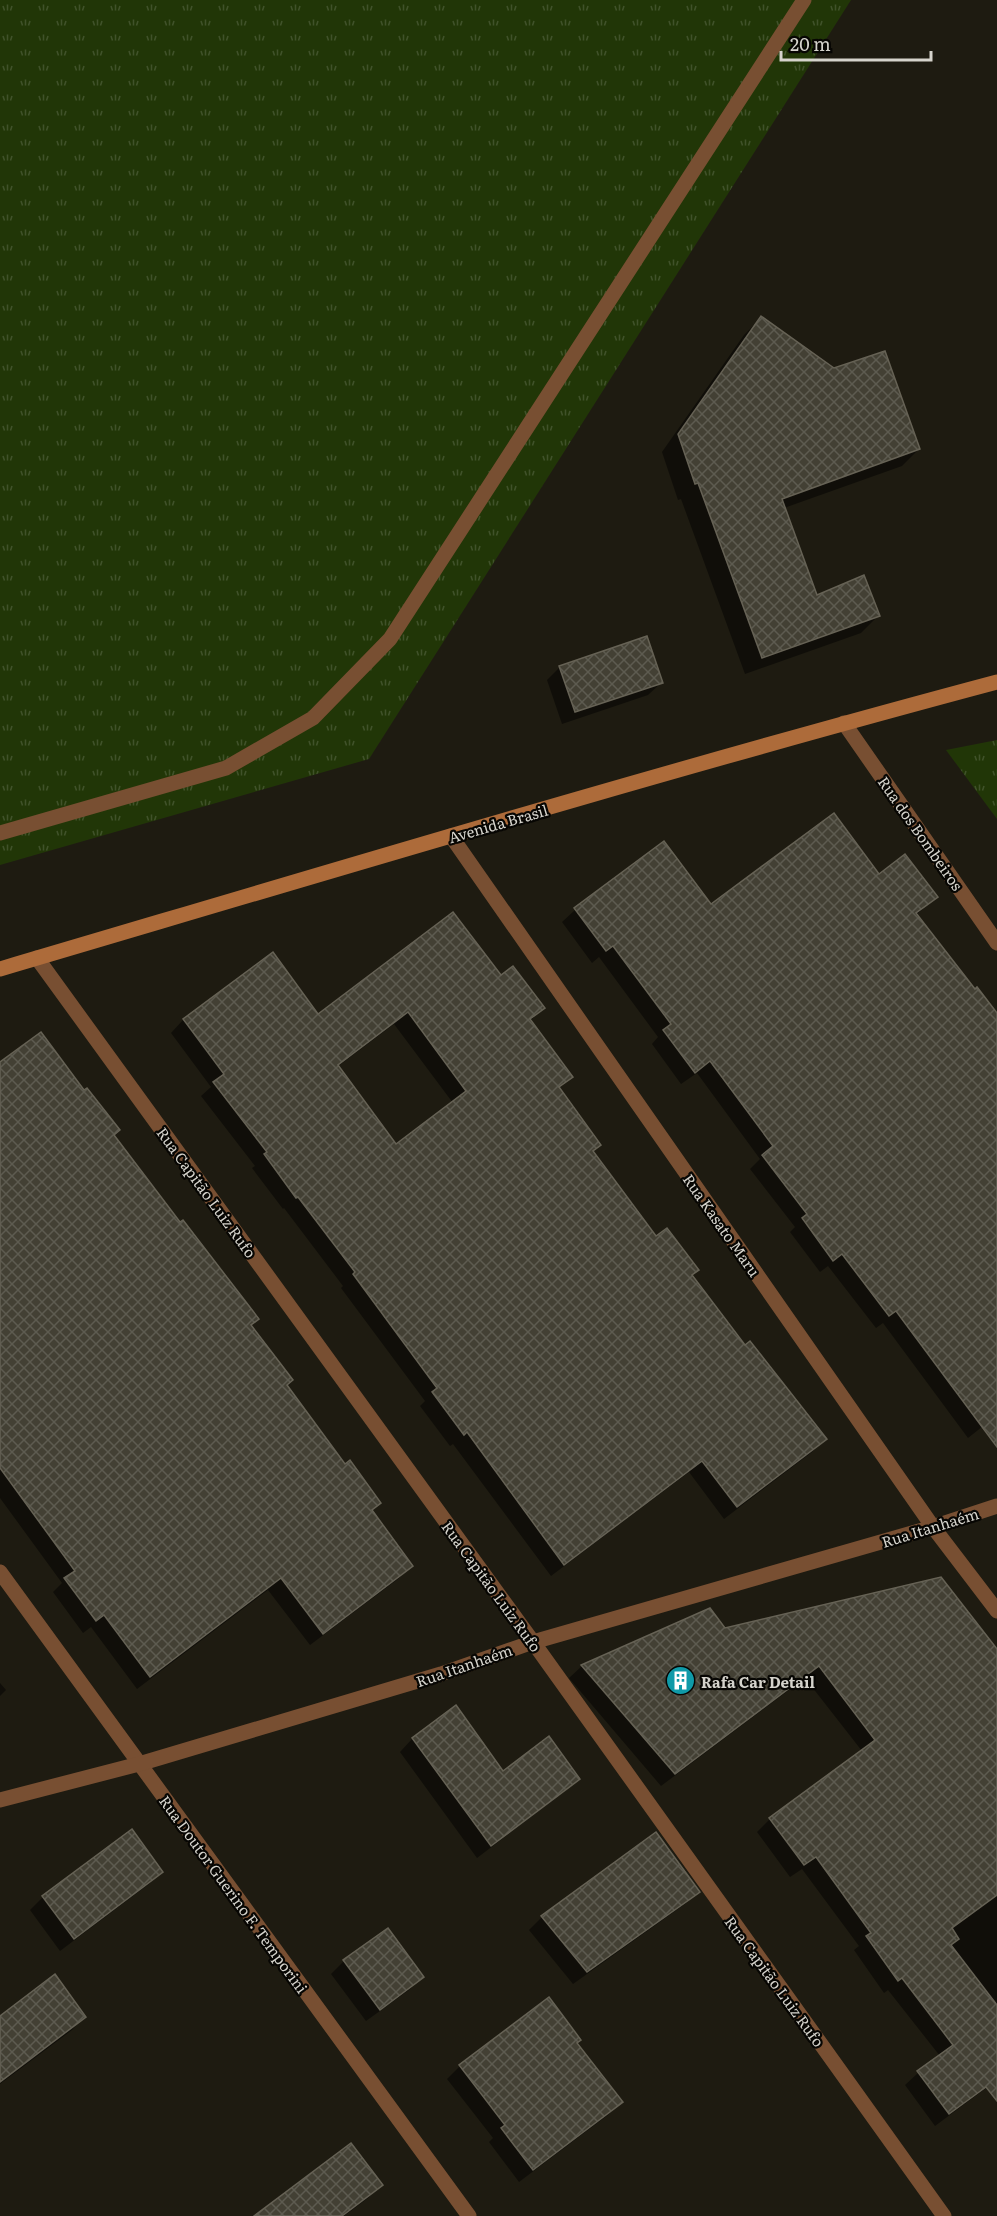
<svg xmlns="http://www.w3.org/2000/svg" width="997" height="2216" viewBox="0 0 997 2216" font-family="Literata,serif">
  <defs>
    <pattern id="grass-tufts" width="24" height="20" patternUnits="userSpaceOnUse" patternTransform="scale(1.5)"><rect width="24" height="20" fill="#213607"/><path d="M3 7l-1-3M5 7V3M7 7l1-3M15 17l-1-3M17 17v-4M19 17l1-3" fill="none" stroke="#40522a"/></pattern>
    <pattern id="building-cross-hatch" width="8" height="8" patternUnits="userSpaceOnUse" patternTransform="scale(1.5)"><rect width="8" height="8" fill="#434034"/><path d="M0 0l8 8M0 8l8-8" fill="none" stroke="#5d5b50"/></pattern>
  </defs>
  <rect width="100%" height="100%" fill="#1e1b11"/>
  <g fill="url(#grass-tufts)">
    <path d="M0,0h851l-482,759 -369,106z"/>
    <path d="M997,740v79l-51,-69z"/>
  </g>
  <g fill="#0007" fill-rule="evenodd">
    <path d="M761,318l158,131 -17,17 -118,42 32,89 62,19 -17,17 -116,41 -64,-175 -3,1 -16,-48 82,-117z"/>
    <path d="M560,667l101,16 -13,12 -86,29 -15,-44z"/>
    <path d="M879,876l57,21 -20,18 58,76 23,25v399l-29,23 -85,-115 -7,5 -48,-62 -8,6 -30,-40 5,-5 -45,-58 10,-10 -63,-86 -16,11 -29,-40 6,-7 -59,-80 -7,6 -30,-41 13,-12 136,-4z"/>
    <path d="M272,954l46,62 183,-39 42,31 -13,13 41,55 -13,13 34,63 64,86 35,38 54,71 80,92 -13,13 -88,67 -35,-47 -138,104 -98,-132 -3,2 -30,-40 5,-5 -84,-113 2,-2 -59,-78 -1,1 -31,-41 3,-2 -54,-70 10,-9 -40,-54 12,-13zM394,1024l59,79 -58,43 -58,-79z"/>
    <path d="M0,1064l113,71 137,191 36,60 59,80 34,37 -8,8 40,55 -13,13 -88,66 -42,-55 -131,99 -46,-62 -8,6 -30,-41 9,-9 -62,-85z"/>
    <path d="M941,1579l56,70v431l-62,46 -30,-41 13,-12 22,-17 -52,-66 -4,3 -30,-43 5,-4 -57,-77 -12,8 -33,-45 13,-13 92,-68 -57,-73 -144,108 -92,-108 13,-12 142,-36z"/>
    <path d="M0,1683l6,7 -6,6z"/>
    <path d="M456,1707l46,66 76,5 -13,13 -88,67 -77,-106 12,-13z"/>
    <path d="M132,1831l29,41 -12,12 -89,67 -30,-41 13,-13z"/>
    <path d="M698,1892l-13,12 -112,80 -44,-54 13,-13z"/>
    <path d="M344,1961l78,16 -13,13 -43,31 -35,-47z"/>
    <path d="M549,1999l27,44 45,59 -13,13 -89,67 -30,-40 4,-4 -46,-59 13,-13z"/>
    <path d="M84,2017l-12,13 -72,54v-66z"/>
    <path d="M381,2185l-13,13 -24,18h-86z"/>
  </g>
  <g fill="url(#building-cross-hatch)" stroke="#666255" stroke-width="1.5" fill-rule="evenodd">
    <path d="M761,316l73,52 51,-17 35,98 -138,50 35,96 47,-20 16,41 -118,42 -64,-175 -3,1 -17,-50z"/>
    <path d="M647,636l16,47 -88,29 -16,-46z"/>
    <path d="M834,813l45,61 26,-20 33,43 -22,16 59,76 2,-2 20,26v434l-101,-136 -7,5 -47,-62 -9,7 -31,-43 5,-4 -45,-59 11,-9 -63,-85 -15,12 -32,-43 8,-6 -58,-78 -7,5 -32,-43 90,-67 47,63z"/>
    <path d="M453,912l48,63 12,-9 32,42 -15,11 43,58 -14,10 42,58 -8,6 63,85 11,-8 32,42 -7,5 53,70 5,-4 77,98 -90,68 -35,-46 -138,104 -97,-133 -3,3 -32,-43 5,-4 -84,-114 2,-2 -57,-75 -2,1 -32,-44 3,-2 -54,-70 11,-8 -41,-55 90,-67 45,62zM408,1012l58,79 -70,53 -58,-79z"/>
    <path d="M41,1032l43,58 3,-2 33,42 -6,5 66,87 3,-2 76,99 -8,6 42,55 -6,5 58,79 5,-4 31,43 -9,7 41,56 -90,68 -42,-56 -131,99 -46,-62 -8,6 -32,-43 11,-7 -75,-103v-406z"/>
    <path d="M941,1577l56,72v246l-45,33 7,11 -8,6 46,60v96l-11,-14 -37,27 -32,-43 36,-26 -51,-67 -4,3 -32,-45 5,-3 -55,-76 -12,8 -35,-47 106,-78 -56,-74 -144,108 -94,-109 129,-57 15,20z"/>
    <path d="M456,1705l47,66 46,-35 31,43 -89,67 -79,-108z"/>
    <path d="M132,1829l31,43 -89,67 -32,-43z"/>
    <path d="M656,1832l44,60 -113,80 -46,-56z"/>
    <path d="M388,1928l36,49 -44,33 -37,-50z"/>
    <path d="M55,1974l31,43 -86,65v-66z"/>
    <path d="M549,1997l32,43 -4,3 46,59 -90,68 -32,-42 4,-3 -46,-60z"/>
    <path d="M351,2143l32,42 -41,31h-88z"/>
  </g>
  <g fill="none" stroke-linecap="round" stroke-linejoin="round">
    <g stroke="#784f32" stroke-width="15">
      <path d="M844,723l153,220"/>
      <path d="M0,833l226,-65 87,-50 77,-79 414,-639"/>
      <path d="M451,836l482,691 64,84"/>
      <path d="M37,958l496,684 411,574"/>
      <path d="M0,1572l469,644"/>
      <path d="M0,1800l139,-36 302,-90 92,-32 400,-115 64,-21"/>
    </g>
    <path stroke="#ad6b3a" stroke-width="15" d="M0,969c332,-98 663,-198 997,-287"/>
  </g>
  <defs>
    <symbol id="building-disc" viewBox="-11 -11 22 22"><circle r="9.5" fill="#0f9aa8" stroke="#070603"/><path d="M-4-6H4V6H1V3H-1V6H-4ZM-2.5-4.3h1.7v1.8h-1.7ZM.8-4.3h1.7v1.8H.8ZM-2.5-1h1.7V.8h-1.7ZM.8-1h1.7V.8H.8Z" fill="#fff"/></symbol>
  </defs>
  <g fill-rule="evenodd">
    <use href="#building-disc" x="664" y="1664" width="33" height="33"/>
  </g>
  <g text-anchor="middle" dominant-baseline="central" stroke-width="4.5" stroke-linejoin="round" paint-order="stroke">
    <g font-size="15" fill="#d5d3cc" stroke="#070603">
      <text transform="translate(498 823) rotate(-16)">Avenida Brasil</text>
      <text transform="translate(921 833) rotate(55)">Rua dos Bombeiros</text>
      <text transform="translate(207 1192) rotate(54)">Rua Capitão Luiz Rufo</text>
      <text transform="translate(722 1225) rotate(55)">Rua Kasato Maru</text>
      <text transform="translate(930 1527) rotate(-17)">Rua Itanhaém</text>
      <text transform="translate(492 1586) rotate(54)">Rua Capitão Luiz Rufo</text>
      <text transform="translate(464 1665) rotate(-19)">Rua Itanhaém</text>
      <text transform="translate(234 1894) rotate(54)">Rua Doutor Guerino F. Temporini</text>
      <text transform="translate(775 1981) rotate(54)">Rua Capitão Luiz Rufo</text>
    </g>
    <g font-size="15" font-weight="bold" fill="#d5d3cc" stroke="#070603" text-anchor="start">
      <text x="701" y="1681">Rafa Car Detail</text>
    </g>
  </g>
  <path d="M781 51v9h150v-9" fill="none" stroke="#d5d3cc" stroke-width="3"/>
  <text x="790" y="51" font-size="18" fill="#d5d3cc" stroke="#070603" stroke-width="4.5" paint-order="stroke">20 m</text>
</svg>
